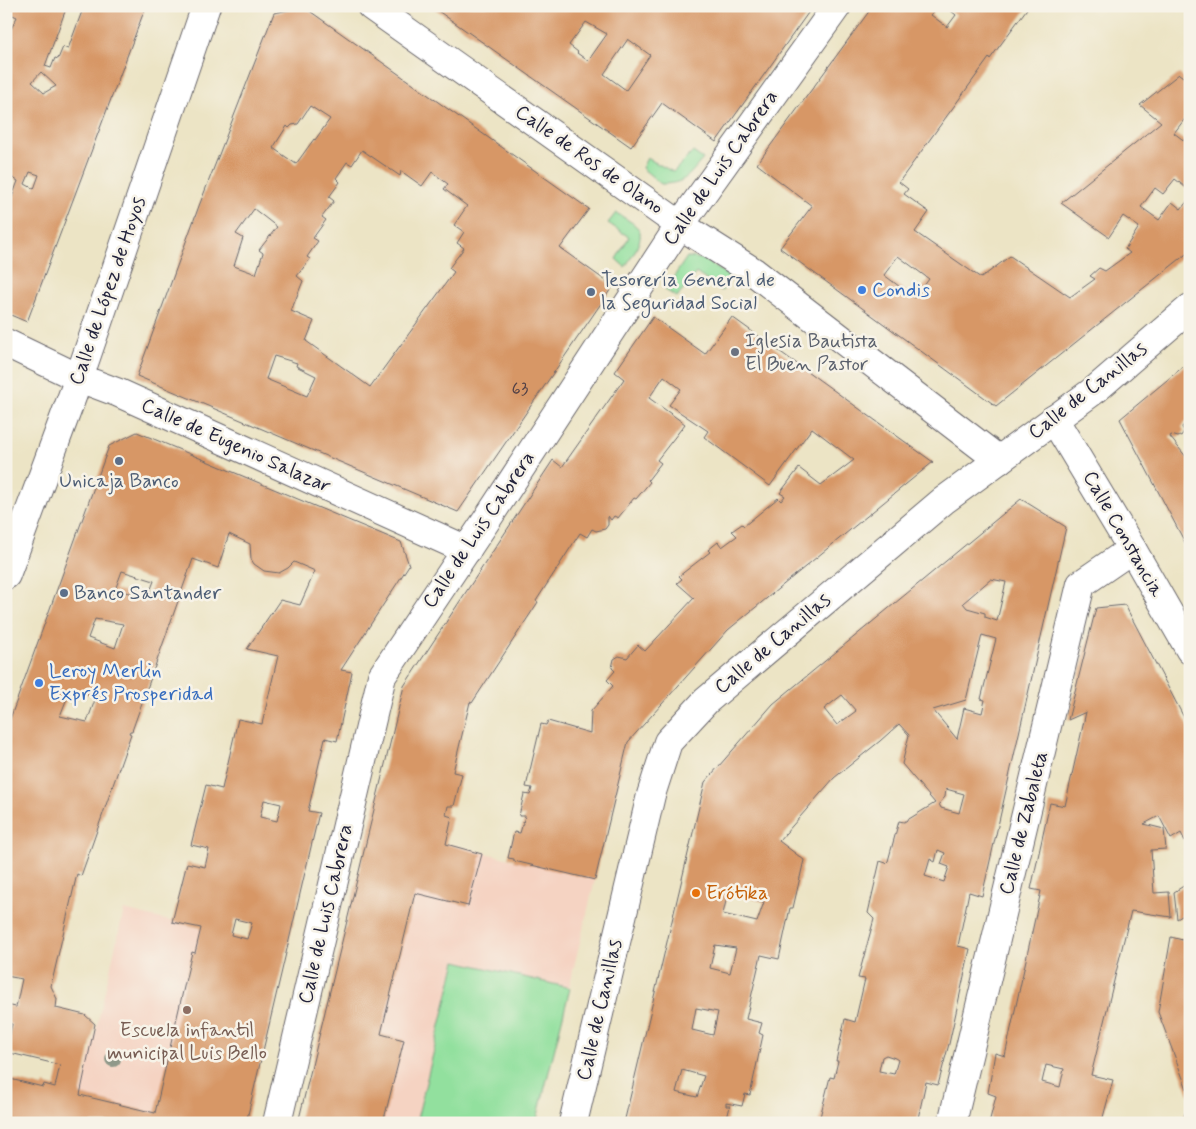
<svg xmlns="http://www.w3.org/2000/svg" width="1196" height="1129" viewBox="0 0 1196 1129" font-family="Mynerve,sans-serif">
  <rect width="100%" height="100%" fill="#f7f3e8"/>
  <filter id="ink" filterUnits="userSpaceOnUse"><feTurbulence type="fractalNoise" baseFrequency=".02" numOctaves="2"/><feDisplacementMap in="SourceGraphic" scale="10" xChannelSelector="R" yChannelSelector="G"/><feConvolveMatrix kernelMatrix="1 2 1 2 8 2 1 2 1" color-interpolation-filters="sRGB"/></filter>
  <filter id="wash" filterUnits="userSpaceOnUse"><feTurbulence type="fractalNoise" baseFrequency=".0096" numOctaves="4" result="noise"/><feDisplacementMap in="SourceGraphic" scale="20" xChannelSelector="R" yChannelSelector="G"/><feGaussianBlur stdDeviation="1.12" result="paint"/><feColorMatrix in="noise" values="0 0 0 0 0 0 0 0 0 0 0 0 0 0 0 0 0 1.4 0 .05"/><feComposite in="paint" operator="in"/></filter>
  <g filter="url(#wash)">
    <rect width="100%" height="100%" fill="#ece4c5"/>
    <g fill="#f5d3c2">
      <path d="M371,825l224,55 -59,243h-238z"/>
      <path d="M124,910l163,39 -41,174h-172z"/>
    </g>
    <g fill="#92e09e" stroke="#5a816c">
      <path d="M693,152l10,7c-15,17 -18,25 -42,25l-19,-16 5,-10 26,14z"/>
      <path d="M616,213c7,4 15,8 21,14 10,9 -6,31 -12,40l-9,-8 13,-22 -21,-14z"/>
      <path d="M687,257l16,2 28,18 -9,14 -26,-18 -19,24 -12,-7z"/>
      <path d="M456,961l114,27 -34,135h-120z"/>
    </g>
    <g id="blocks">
      <g fill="#d79766" fill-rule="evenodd">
        <path d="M6,6h61l-22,60 6,2 4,-10 3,1 5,-12 5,2 16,-43h62l-119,316 -21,-9v-100l12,-32 -12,-7v-135l11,-22 -11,-5zM41,72l15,14 -12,7 -12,-11zM30,172l9,3 -5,14 -9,-5z"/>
        <path d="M431,6h217l1,3h14l3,-3h147l-97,136 -54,-39 -31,44zM586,22l21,12 -19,27 -11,-8 1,-1 -9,-7zM628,39l22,16 -24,35 -22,-16z"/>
        <path d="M873,6h65l-7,9 16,12 9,-12 -11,-9h84l-39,53 -1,-1 -90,124 9,7 -4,5 25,18 -14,20 66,46 29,-22 60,41 25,-18 -5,-3 9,-8 6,3 25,-18 -5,-4 14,-22 -16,-11 -14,21 -48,-34 100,-81 -21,-17 39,-31 11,8v36l-3,-2 -13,17 16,12v16l-2,3 2,2v25l-15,-12 -12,15 -8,-6 -14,19 18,13 13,-18 9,7 9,-11v53l-194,155 -216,-158 32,-42 -55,-42zM898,256l31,23 -14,19 -31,-23z"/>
        <path d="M304,7l285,202 -29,39 53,38 -155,226 -321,-136 62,-170 75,-193zM310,106l20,13 -15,21 -1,-1 -18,25 -23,-16 14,-22 2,2 3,-3 6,-1zM362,150l38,26 1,-5 21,15 10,-14 16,12 -4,5 23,17 -13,19 10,7 -7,11 7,5 -15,20 5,4 -84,115 -64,-46 8,-20 -23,-10 12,-30 -6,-5 13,-17 -3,-2 11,-16 -5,-3 13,-18 -4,-3 12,-16 -5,-4 11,-15 -4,-4 11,-16 5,3zM254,209l23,18 -18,23 4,3 -7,21 -22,-8 9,-28 -7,-4zM274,356l23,7 -1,3 20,10 -9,20 -41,-17z"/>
        <path d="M653,317l52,37 27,-37 201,145 -205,168 -100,112 -33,138 -81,-19v-2l-6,-1 6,-26 6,1 5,-17h-6l5,-22 6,1 2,-7 -6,-1 15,-63 5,1 2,-4 42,12 1,-22 22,-25 -6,-6 8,-9 -3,-3 2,-9 5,-3 8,2 11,-13 7,6 49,-53 -17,-15 5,-4 -3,-3 31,-24 -2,-2 10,-8 4,5 15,-11 -5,-5 10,-7 2,2 34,-28 3,3 4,-5 -5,-3 19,-25 22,17 33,-25 -42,-32 -42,58 -66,-49 4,-6 -39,-26 12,-16 -17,-13 -15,22 36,26 -28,36 4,3 -13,17 2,2 -14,17 -2,-1 -16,20 -4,-2 -3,4 -3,-4v9l-3,4 -9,2 -4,-2 -5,8 -7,-4 -44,68 2,1 -66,101 -2,-1 -17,70 9,2 -8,32h-6l-2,9 6,2 -6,27 36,10 -14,52 -53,-13 -34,141 23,6 -21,83h-85l106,-437 149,-226 9,7 62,-88 -9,-7z"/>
        <path d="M1190,361v65l-4,-4 -4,5 2,4 -2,4 -4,2 -7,-2 -1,2 17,21 3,-3v97l-70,-133z"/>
        <path d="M137,432l264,110 8,23 -68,105 11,2 -15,69 -12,-3 -17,73 11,2 -73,310h-230l-10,-3v-42l37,9 1,-3 11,3 5,-22 -54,-13 6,-28 -6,-1v-18l10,2 6,-28 -16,-3v-246l103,-284zM229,534l21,10 1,15 3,5 10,7 15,2 9,-5 6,-6 21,9 -15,34 -20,-5 -33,49 31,7 -16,68 -24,-5 -16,70 -16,-4 -15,60 18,4 -4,18 -18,-4 -15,59 29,6 -6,25 -3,-1 -37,161 -75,-18 15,-71 -10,-9 -29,-7 1,-9 -6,-13 26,-112 4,2 50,-142 -2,-1 1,-2h2l61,-172 25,9zM122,571l32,10 -5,13 -4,2 -30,-6zM95,619l28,5 -8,24 -27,-10zM71,688l25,9 -9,25 -27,-6zM264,800l17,4 -4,17 -17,-4zM235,919l17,4 -5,16 -16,-4z"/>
        <path d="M1021,499l45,28 -84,369 -13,-4 -11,54 12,3 -21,95 -11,41 -12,-3 -9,41h-93l-5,-2 11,-44 4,1 4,-17h-2l9,-42 10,3 10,-43 -7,-1 16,-59 -6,-6 12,-52 6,2 2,-2 11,-40 5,1 31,-19 -33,-39 7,-29 -10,-11 -19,17 -46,37 -55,63 25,19 -11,48h-3l-11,51 -18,-4 -15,64 16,4 -3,10 4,2 -13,60 -5,-1 -3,12 -16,-3v3h4l-4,17h-102l81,-341 68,-78zM991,579l15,3 -9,39 -12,-4v-4l-18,-5 -4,-5zM982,635l14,4 -15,60 4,1 -3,13 -18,-5 -7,31 -24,-29 33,-10zM842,695l14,16 -19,14 -13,-16zM946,789l18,5 -5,19 -18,-5 -2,-4 6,-7zM938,850l7,3 -4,11 8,3 -5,15 -19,-6 5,-17 5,3zM728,892l36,10 -7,20 -34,-8zM715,945l21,3 -6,25 -20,-5zM696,1008l22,4 -5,23 -21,-5zM886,1055l9,3 3,2 -4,14 -15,-3 3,-14zM682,1070l22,6 -7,21 -21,-5z"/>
        <path d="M1125,605l65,124v122l-9,-18 -10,6 -12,-23 -15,8 20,5 2,20 -15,1 3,43 15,-1 2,25 -40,-6 -40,164 22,5 -11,41 -15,-2 -1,4h-97l7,-27 -8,-3 7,-40 10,3 36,-165 -10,-2 19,-86 15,3 21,-94 -18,8 28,-112zM1046,1065l18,4 -4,18 -18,-5z"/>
        <path d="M1190,882v29l-13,8 -3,-27z"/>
        <path d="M1171,937l19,5v155l-32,-85z"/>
        <path d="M1185,1113h5v10h-7z"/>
      </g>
    </g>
  </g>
  <g filter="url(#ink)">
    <use href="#blocks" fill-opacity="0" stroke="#69666b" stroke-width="1"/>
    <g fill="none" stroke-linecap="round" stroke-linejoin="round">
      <defs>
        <g id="minor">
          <path d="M371,6l309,219 74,47 245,188"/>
          <path d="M6,343l73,35 40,15 348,157"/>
          <path d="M1054,419l78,130 58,101"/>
          <path d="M277,1123l105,-447 104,-155 194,-296 157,-219"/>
          <path d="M573,1123l78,-328 17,-53 38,-41 237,-200 153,-112 94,-81"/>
          <path d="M952,1123l129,-539 51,-35"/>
        </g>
        <path id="tertiary" d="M6,575l73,-197 127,-372"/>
      </defs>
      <use href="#minor" stroke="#69666b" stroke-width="30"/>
      <use href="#tertiary" stroke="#69666b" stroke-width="30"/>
      <use href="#minor" stroke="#fff" stroke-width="28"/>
      <use href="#tertiary" stroke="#fff" stroke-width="28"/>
    </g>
    <circle fill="#90998a" cx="113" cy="1059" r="8"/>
  </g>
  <g fill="#3f7fe0" stroke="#f7f3e8" stroke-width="2">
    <circle cx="862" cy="290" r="5"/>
    <circle cx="39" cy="683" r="5"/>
  </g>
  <g fill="#5c6f8a" stroke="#f7f3e8" stroke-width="2">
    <circle cx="591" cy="292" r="5"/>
    <circle cx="119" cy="461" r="5"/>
    <circle cx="64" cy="593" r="5"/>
  </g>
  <circle fill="#6b7280" stroke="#f7f3e8" stroke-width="2" cx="735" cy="352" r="5"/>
  <circle fill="#e8710a" stroke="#f7f3e8" stroke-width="2" cx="696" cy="893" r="5"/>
  <circle fill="#8d6e63" stroke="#f7f3e8" stroke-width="2" cx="187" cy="1010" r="5"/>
  <g text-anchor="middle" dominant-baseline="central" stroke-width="5" stroke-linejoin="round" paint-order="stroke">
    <g font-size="18" fill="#4f3f46">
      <text x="520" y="389">63</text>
    </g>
    <g font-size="20" fill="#22223b" stroke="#f7f3e8">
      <text transform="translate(589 160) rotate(35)">Calle de Ros de Olano</text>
      <text transform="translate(721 168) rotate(-55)">Calle de Luis Cabrera</text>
      <text transform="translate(108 291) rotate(-71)">Calle de López de Hoyos</text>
      <text transform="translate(1088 391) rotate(-38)">Calle de Canillas</text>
      <text transform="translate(236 446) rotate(24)">Calle de Eugenio Salazar</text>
      <text transform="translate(479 530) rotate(-56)">Calle de Luis Cabrera</text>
      <text transform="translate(1123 534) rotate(60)">Calle Constancia</text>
      <text transform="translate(773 644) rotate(-40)">Calle de Canillas</text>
      <text transform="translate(1024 823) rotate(-76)">Calle de Zabaleta</text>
      <text transform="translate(326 914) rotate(-77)">Calle de Luis Cabrera</text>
      <text transform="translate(600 1010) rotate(-77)">Calle de Canillas</text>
    </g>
    <g font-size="20" fill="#4e5e75" stroke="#f7f3e8" text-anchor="start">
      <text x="601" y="280">Tesorería General de<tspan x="601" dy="23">la Seguridad Social</tspan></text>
      <text x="119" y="481" text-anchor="middle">Unicaja Banco</text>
      <text x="74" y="593">Banco Santander</text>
    </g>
    <g font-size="20" fill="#366cbe" stroke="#f7f3e8" text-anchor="start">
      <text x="872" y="290">Condis</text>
      <text x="49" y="671">Leroy Merlin<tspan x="49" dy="23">Exprés Prosperidad</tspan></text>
    </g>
    <g font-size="20" fill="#5b616d" stroke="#f7f3e8" text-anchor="start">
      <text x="745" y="341">Iglesia Bautista<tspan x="745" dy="23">El Buen Pastor</tspan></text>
    </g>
    <g font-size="20" fill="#c56008" stroke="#f7f3e8" text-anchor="start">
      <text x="706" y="893">Erótika</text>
    </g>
    <g font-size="20" fill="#785e54" stroke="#f7f3e8">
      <text x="187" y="1030">Escuela infantil<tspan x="187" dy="23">municipal Luis Bello</tspan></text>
    </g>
  </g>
  <rect width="1196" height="1129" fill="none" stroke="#f7f3e8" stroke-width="25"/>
</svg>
